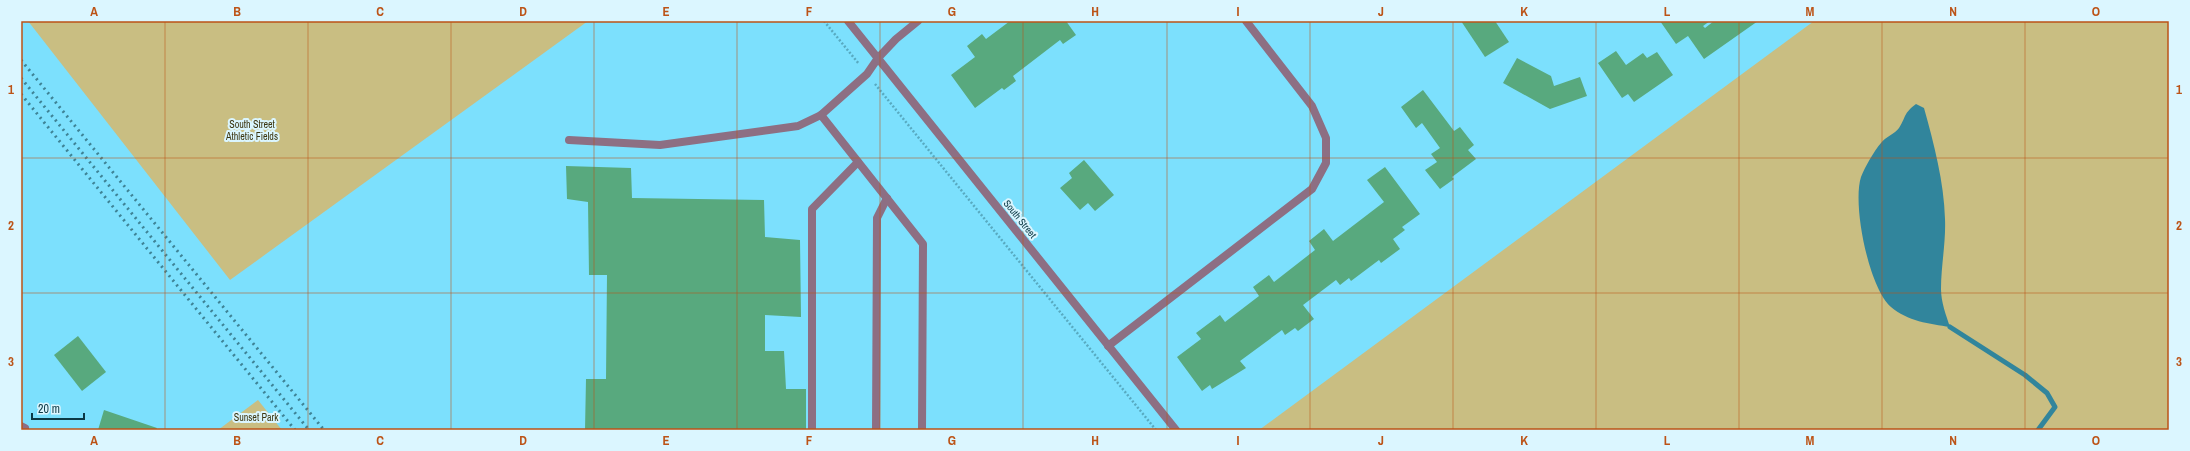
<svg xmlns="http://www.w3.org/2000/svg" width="2190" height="451" viewBox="0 0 2190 451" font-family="'Archivo Narrow',sans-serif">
  <rect width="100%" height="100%" fill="#7ce0fd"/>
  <g fill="#c9be82">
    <path d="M28,21h560l-358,259z"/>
    <path d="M1814,21h355v409h-910z"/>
    <path d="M258,400l24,30h-64z"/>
  </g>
  <path fill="#31859c" d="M1916,104l8,4c10,36 20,74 21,111 1,23 -4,47 -4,70 0,13 5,26 9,38 -20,-3 -43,-6 -59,-20 -22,-19 -39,-102 -30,-130 4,-10 13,-26 20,-34 4,-6 14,-9 18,-15 8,-13 4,-14 17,-24z"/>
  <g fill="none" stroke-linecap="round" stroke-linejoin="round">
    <path stroke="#31859c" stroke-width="5" d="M1950,327l75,48 22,18 8,14 -17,23"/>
  </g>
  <g fill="#58a97e">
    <path d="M1010,21h56l10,14 -13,9 -3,-4 -47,36 3,5 -12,9 -2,-2 -27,20 -24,-33 24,-18 -8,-11 15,-12 4,5z"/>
    <path d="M1461,21h34l14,21 -24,15z"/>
    <path d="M1660,21h50l-7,5 2,2 9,-7h44l-54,38 -16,-23 -12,8z"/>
    <path d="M1616,51l10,14 17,-12 4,5 10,-6 16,23 -39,27 -6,-8 -6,4 -24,-35z"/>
    <path d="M1517,58l34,18 3,10 26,-9 7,19 -37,13 -47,-26z"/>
    <path d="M1423,90l31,41 6,-4 14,18 -6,5 8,9 -24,18 2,2 -14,10 -15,-19 12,-8 -6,-8 9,-6 -18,-25 -6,5 -15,-21z"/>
    <path d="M1084,160l30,35 -19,16 -7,-8 -8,7 -20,-22 12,-10 -3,-5z"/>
    <path d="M566,166l65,2 1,30 132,2 1,37 35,3 1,77 -36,-2v36h19l2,38h20v41h-221l1,-51h20l1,-104h-18l-1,-73 -21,-3z"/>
    <path d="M1385,167l35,47 -18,13 3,3 -12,9 7,10 -19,14 -2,-3 -28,21 -2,-3 -9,7 -4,-5 -33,25 11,14 -16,12 -3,-3 -10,7 -3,-5 -42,31 6,7 -34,21 -2,-4 -8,6 -25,-34 24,-18 -5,-6 24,-18 5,7 34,-26 -6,-9 16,-12 5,7 41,-32 -6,-9 15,-12 9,12 51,-39 -17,-22z"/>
    <path d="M78,336l28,36 -24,19 -28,-36z"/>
    <path d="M104,410l53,18 -1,2h-58z"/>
  </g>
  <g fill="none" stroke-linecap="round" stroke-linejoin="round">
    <g stroke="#58aac1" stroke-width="2.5" stroke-dasharray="2 2" stroke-linecap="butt">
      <path d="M824,21l35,43"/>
      <path d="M875,84l281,346"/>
    </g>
    <g stroke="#8d6f83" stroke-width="8">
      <path d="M821,115l102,129 -1,186"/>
      <path d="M569,140l91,5 138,-19 23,-11 46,-41 11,-16"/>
      <path d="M812,430v-221l46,-47"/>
      <path d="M876,430l1,-212 10,-20"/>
    </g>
    <g stroke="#8d6f83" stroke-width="8">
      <path d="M848,21l328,409"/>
      <path d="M878,58l18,-19 22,-18"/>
      <path d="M1108,346l204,-157 14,-26v-25l-14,-32 -66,-85"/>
      <path d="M21,426l4,2"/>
    </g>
    <g stroke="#3e8396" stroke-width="3" stroke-dasharray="2 4" stroke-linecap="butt">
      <path d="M21,60l303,370"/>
      <path d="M21,78l288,352"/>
      <path d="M21,94l274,336"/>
    </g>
  </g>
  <path fill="none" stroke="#bc5317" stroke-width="1" stroke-opacity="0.55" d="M165,21v409M308,21v409M451,21v409M594,21v409M737,21v409M880,21v409M1023,21v409M1167,21v409M1310,21v409M1453,21v409M1596,21v409M1739,21v409M1882,21v409M2025,21v409M21,158h2148M21,293h2148"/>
  <g text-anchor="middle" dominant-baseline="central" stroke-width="4" stroke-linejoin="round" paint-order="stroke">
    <g font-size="10" fill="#3c3510" stroke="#dbf6ff">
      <text x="252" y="124">South Street<tspan x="252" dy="12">Athletic Fields</tspan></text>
      <text x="256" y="417">Sunset Park</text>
    </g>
    <g font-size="10" fill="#0c3945" stroke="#dbf6ff">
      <text transform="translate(1020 219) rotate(51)">South Street</text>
    </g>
  </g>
  <rect width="2190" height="451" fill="none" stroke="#dbf6ff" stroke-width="44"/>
  <path d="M32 413v6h52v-6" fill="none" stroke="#0c3945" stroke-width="2"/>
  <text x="38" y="413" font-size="12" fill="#0c3945" stroke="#dbf6ff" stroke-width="3" paint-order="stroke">20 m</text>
  <rect x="22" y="22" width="2146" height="407" fill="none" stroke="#bc5317" stroke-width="1.5"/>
  <g font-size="13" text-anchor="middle" font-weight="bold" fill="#bc5317">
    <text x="94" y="16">A</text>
    <text x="237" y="16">B</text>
    <text x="380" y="16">C</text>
    <text x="523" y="16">D</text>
    <text x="666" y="16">E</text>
    <text x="809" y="16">F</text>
    <text x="952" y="16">G</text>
    <text x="1095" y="16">H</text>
    <text x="1238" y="16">I</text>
    <text x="1381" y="16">J</text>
    <text x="1524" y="16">K</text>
    <text x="1667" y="16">L</text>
    <text x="1810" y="16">M</text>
    <text x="1953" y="16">N</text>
    <text x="2096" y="16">O</text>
    <text x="11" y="94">1</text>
    <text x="2179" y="94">1</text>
    <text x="11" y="230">2</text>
    <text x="2179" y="230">2</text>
    <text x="11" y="366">3</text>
    <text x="2179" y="366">3</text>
    <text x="94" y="445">A</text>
    <text x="237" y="445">B</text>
    <text x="380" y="445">C</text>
    <text x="523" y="445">D</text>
    <text x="666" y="445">E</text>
    <text x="809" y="445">F</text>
    <text x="952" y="445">G</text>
    <text x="1095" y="445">H</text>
    <text x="1238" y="445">I</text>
    <text x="1381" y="445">J</text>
    <text x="1524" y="445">K</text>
    <text x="1667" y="445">L</text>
    <text x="1810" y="445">M</text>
    <text x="1953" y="445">N</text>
    <text x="2096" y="445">O</text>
  </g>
</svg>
